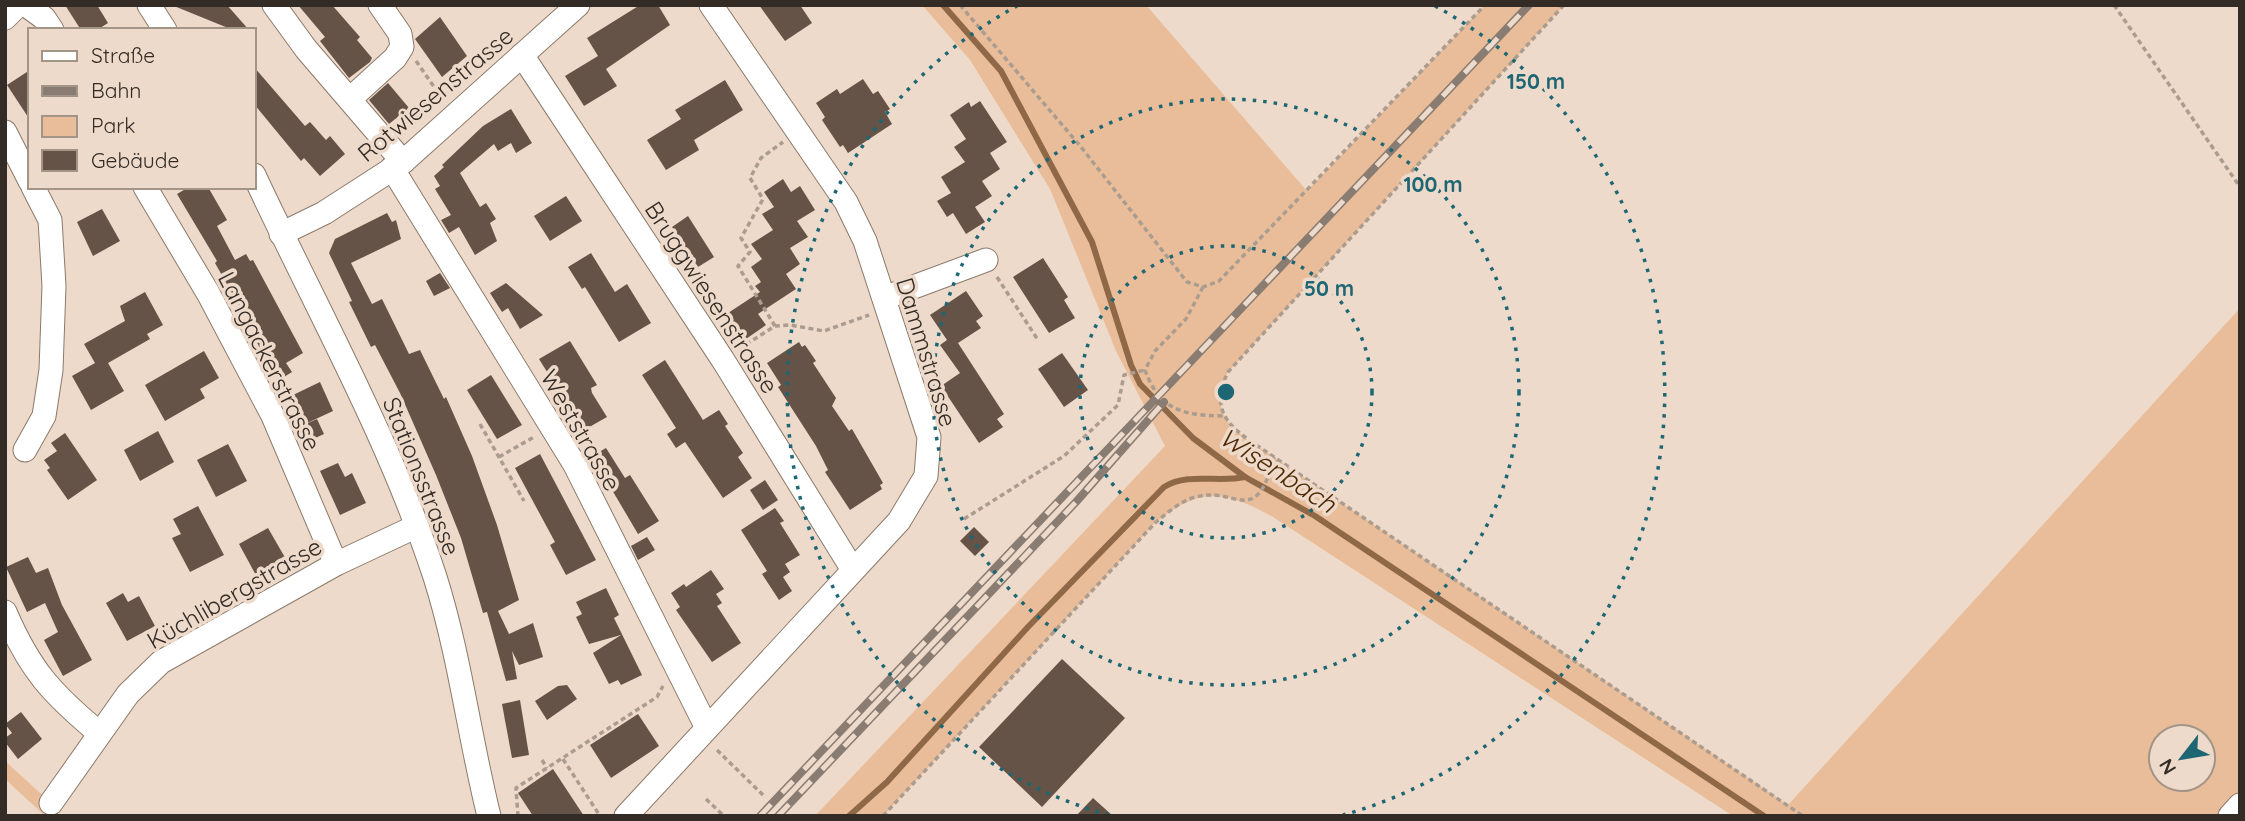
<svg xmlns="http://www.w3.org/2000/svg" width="2245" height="821" viewBox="0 0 2245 821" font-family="Quicksand,sans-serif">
  <rect width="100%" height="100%" fill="#eedaca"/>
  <g fill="#e9bd99" fill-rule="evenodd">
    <path d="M922,5h224l161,186 178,-186h79l-336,367c-23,47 11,61 46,85l514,348 452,-497v508h-507l-460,-299c-49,-27 -74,-30 -118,6l-272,293h-68l350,-370 -49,-95 -66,-162 -80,-129zM2161,737h42v42h-42z"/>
    <path d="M5,761l46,42 -8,11 -38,-35z"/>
  </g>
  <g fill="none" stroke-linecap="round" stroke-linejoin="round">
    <g stroke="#8f6847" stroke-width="6">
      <path d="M943,5l58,66 91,171 39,123 9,19 53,54 52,39 70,39 449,300"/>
      <path d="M849,816l38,-34 140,-154 137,-141c25,-15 53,-4 81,-10"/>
    </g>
  </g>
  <g fill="#645346">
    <path d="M65,5h32l11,18 -11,7h-16z"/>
    <path d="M227,5l22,25h-16l-59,-24z"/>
    <path d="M298,5h34l28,32 -3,3 15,18 -2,4 -21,16 -29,-37 5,-4z"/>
    <path d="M640,5h18l12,20 -64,44 11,17 -33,20 -19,-30 33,-20 -11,-18z"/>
    <path d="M759,5h41l12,18 -27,18z"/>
    <path d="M440,17l27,39 -25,21 -27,-38z"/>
    <path d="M254,67l51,59 5,-4 16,18 4,-4 15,18 -25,22 -16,-18 -3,3 -47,-57z"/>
    <path d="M30,70v50l-23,-35z"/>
    <path d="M863,79l10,15 5,-3 12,18 -5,3 7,12 -44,29 -5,-8 -3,2 -18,-27 3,-3 -9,-14 21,-14 3,5z"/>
    <path d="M725,80l18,30 -49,30 5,10 -33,20 -19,-30 34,-21 -6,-9z"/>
    <path d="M388,83l21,25 -20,16 -20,-24z"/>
    <path d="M980,101l27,41 -17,11 10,16 -18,12 10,15 -17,11 10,15 -19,12 -13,-21 -6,4 -10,-16 14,-8 -10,-16 24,-15 -11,-15 12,-8 -16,-24 19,-13 2,5z"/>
    <path d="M511,109l21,34 -16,10 -5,-10 -13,8 -4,-7 -34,29 20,34 6,-4 10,16 -6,4 7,18 -22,14 -16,-28 -10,6 -8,-13 10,-5 -16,-26 5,-3 -6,-10 10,-9 -2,-2 41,-39z"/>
    <path d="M783,179l8,13 9,-6 15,24 -18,11 11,16 -18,11 10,16 -14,10 10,15 -38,25 8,11 -23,16 -18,-26 35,-23 -5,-6 6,-4 -10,-15 11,-8 -11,-15 22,-14 -11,-16 12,-7 -10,-15z"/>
    <path d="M189,187h19l19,33 -10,6 18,34 11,-6 4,7 3,-1 50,93 -17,10 6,9 -13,8 -23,-39 7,-5 -18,-29 -4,2 -26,-46 2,-2 -40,-67z"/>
    <path d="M566,196l16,25 -32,20 -16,-25z"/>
    <path d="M102,209l18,32 -27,15 -16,-34z"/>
    <path d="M387,213l5,9 4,-2 5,19 -50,24 21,41 10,-5 27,55 11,-4 24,49 2,-2 26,59 25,69 22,75 -21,11 11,23 24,-11 10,34 -24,8 -7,-14 5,28 -11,2 -19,-69 -4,1 -22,-75 -25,-63 -36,-82 -25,-48 -4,2 -22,-45 3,-1 -23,-48 6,-14z"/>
    <path d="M688,216l26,41 -16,10 -26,-40z"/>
    <path d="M591,253l24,39 12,-8 24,39 -32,19 -34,-55 -3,2 -14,-22z"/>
    <path d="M1043,258l25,39 -4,3 11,18 -26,15 -36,-56z"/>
    <path d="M440,273l10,15 -16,8 -8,-15z"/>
    <path d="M506,283l22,19 15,13 -23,14 -12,-21 -6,4 -12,-19z"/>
    <path d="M966,291l17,25 -7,5 5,7 -23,15 46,71 -7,5 6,8 -24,16 -38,-57 19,-13 -20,-28 7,-5 -17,-25z"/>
    <path d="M145,292l18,33 -16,9 3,5 -42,24 16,28 -33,19 -19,-34 23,-13 -11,-19 41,-23 -5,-15z"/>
    <path d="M570,341l27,44 -6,3 1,5 15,24 -23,13 -10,-17 -8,5 -24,-40 7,-3 -10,-16z"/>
    <path d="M799,342l3,5 3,-2 11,16 -3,2 23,35 -4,8 17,25 3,-2 31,54 -3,2 2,4 -32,21 -25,-38 3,-2 -12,-24 -38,-59 3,-2 -14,-22z"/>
    <path d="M204,351l15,27 -19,11 5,9 -40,23 -20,-36z"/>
    <path d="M1062,353l26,37 -24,17 -26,-38z"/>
    <path d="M665,360l38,60 16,-10 9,14 -3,2 18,27 -5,4 14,21 -29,20 -38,-56 -9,6 -9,-14 9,-6 -34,-53z"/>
    <path d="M491,375l31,50 -25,14 -30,-49z"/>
    <path d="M320,382l13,29 -28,13 -14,-28z"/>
    <path d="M317,419l7,15 -15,7 -8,-15z"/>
    <path d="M158,431l16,31 -34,19 -16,-31z"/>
    <path d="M65,433l32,47 -29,20 -21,-30 3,-2 -6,-8 13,-9 -6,-8z"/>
    <path d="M228,444l19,37 -31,16 -19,-37z"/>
    <path d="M606,448l19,30 5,-3 29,46 -21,13 -46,-78z"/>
    <path d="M540,454l56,106 -30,15 -16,-30 5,-3 -40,-74z"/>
    <path d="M338,463l7,14 7,-4 14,30 -26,12 -20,-44z"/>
    <path d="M765,480l13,20 -15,10 -13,-20z"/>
    <path d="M198,506l26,49 -34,17 -18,-34 9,-4 -8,-15z"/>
    <path d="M775,508l9,13 -4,2 20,32 -15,9 5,8 -7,5 9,14 -13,9 -17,-26 5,-3 -26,-41z"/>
    <path d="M974,527l15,15 -14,14 -15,-15z"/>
    <path d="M268,528l19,33 -30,16 -18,-33z"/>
    <path d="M647,537l8,13 -17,10 -7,-14z"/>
    <path d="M28,557l8,16 12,-5 14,37 30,55 -29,16 -19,-36 14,-8 -13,-29 -18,9 -21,-45z"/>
    <path d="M711,570l13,19 -8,5 6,9 -5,3 24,37 -29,19 -36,-52 4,-3 -9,-14 13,-9 2,3z"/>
    <path d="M606,588l13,27 -5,3 28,57 -21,10 -3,-5 -9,4 -16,-31 28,-18 -32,9 -13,-27 6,-3 -6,-12z"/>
    <path d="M123,593l5,9 11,-6 16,30 -28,15 -21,-38z"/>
    <path d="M1062,659l63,59 -83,89 -63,-60z"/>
    <path d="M567,685l10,14 -30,21 -12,-19 23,-15z"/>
    <path d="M520,700l9,55 -17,3 -10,-54z"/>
    <path d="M21,712l21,27 -24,20 -13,-17v-4l7,-5 -7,-9z"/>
    <path d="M638,714l21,32 -48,32 -21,-33z"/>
    <path d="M553,769l31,47h-51l-15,-23z"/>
    <path d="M1093,798l20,18h-37z"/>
  </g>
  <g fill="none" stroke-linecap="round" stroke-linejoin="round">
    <defs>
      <g id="minor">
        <path d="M26,5l18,13 8,12"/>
        <path d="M149,5l16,25"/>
        <path d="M274,5l32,44 97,113"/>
        <path d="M5,18l13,-13"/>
        <path d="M522,55l201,305 130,210"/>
        <path d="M350,99l45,-41 7,-11 -2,-13 -20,-29"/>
        <path d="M5,132l25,49"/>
        <path d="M392,168l183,297 132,263"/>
        <path d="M254,175c62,133 135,262 181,402 25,79 34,159 54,239"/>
        <path d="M145,187l63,106 65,123 63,148"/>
        <path d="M281,234l43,-21 79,-51 175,-157"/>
        <path d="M884,298l102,-38"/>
        <path d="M25,450l19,-34 7,-46 3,-84 -4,-66 -17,-33"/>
        <path d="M5,612c25,58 46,81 94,121"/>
        <path d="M51,803l77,-109 33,-32 175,-98 81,-38"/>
        <path d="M626,816l273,-295 27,-45 3,-39 -64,-196 -19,-39 -135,-197"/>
        <path d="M2230,816l10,-11"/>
      </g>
    </defs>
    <use href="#minor" stroke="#8b7a6b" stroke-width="25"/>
    <g stroke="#ab9c90" stroke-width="3.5" stroke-dasharray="5 3.5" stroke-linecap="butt">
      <path d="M960,5l121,142 106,135 16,5 16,-6 266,-276"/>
      <path d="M1564,5l-336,367c-23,47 12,61 46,85l529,359"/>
      <path d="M2114,5l126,182"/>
      <path d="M416,61l28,40"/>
      <path d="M997,277l41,63"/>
      <path d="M1203,287l-17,32 -31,32 -10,19c15,41 38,45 78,46"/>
      <path d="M775,326l-37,-60 12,-14 -9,-14 22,-39 -13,-21 11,-20 22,-16"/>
      <path d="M739,349l36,-23 15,-1 34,6 45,-16"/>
      <path d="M480,424l44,77"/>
      <path d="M499,457l35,-20"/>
      <path d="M964,519l100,-63 54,-51 6,-30 21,-5"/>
      <path d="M717,750l46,45"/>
      <path d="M563,759l37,57"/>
      <path d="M542,760l5,8"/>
      <path d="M706,799l18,17"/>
      <path d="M518,816l-2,-28 141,-91 6,-11"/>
      <path d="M883,816l272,-293c11,-9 23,-20 37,-25 43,-15 63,34 82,-41"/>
    </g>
    <use href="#minor" stroke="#fff" stroke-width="23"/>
    <defs>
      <g id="rail">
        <path d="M760,816l769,-811"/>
        <path d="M778,816l298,-314 88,-100"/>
      </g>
    </defs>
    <use href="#rail" stroke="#897c72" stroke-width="8"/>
    <use href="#rail" stroke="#eedaca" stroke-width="5" stroke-dasharray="16" stroke-linecap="butt"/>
  </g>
  <g fill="none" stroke="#1d6673" stroke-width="3.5" stroke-dasharray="3.5 7">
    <circle cx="1226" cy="392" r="146"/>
    <circle cx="1226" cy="392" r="293"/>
    <path d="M1109 815A439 439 0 0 1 1017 6M1435 6A439 439 0 0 1 1343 815"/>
  </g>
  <g text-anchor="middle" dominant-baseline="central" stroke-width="7" stroke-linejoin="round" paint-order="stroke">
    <g font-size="24" fill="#332c26" stroke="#eedaca">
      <text transform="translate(435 94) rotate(-40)">Rotwiesenstrasse</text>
      <text transform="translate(712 297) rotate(57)">Bruggwiesenstrasse</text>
      <text transform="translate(927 352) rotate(73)">Dammstrasse</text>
      <text transform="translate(270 361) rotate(63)">Langackerstrasse</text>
      <text transform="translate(581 430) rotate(60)">Weststrasse</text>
      <text transform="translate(422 476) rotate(68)">Stationsstrasse</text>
      <text transform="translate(234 593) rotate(-30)">Küchlibergstrasse</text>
    </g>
    <g font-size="26" font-style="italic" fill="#4c2803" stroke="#eedaca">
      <text transform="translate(1278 470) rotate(33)">Wisenbach</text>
    </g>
  </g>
  <circle cx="1226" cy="392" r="10" fill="#1d6673" stroke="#eedaca" stroke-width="3.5"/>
  <g font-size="21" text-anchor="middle" font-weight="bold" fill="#1d6673" stroke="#eedaca" stroke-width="7" stroke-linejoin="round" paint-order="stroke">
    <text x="1536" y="89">150 m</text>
    <text x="1433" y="192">100 m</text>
    <text x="1329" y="296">50 m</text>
  </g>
  <rect width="2245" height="821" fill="none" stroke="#332c26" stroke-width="14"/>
  <rect x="28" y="28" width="228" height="161" fill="#eedaca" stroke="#a39488" stroke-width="2"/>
  <rect x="42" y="51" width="35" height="10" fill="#ffffff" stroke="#a39488" stroke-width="2"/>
  <text x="91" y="63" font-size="21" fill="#332c26">Straße</text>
  <rect x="42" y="86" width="35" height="10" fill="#897c72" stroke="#a39488" stroke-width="2"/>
  <text x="91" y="98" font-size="21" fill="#332c26">Bahn</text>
  <rect x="42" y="116" width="35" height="21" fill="#e9bd99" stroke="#a39488" stroke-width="2"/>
  <text x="91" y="133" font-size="21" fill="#332c26">Park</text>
  <rect x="42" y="150" width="35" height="21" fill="#645346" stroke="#a39488" stroke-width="2"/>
  <text x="91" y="168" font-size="21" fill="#332c26">Gebäude</text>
  <g transform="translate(2182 758) rotate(239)"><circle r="33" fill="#eedaca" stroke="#a39488" stroke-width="2"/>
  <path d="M0-5L12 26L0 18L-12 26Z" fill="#1d6673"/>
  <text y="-10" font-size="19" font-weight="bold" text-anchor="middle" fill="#332c26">N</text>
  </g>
</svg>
